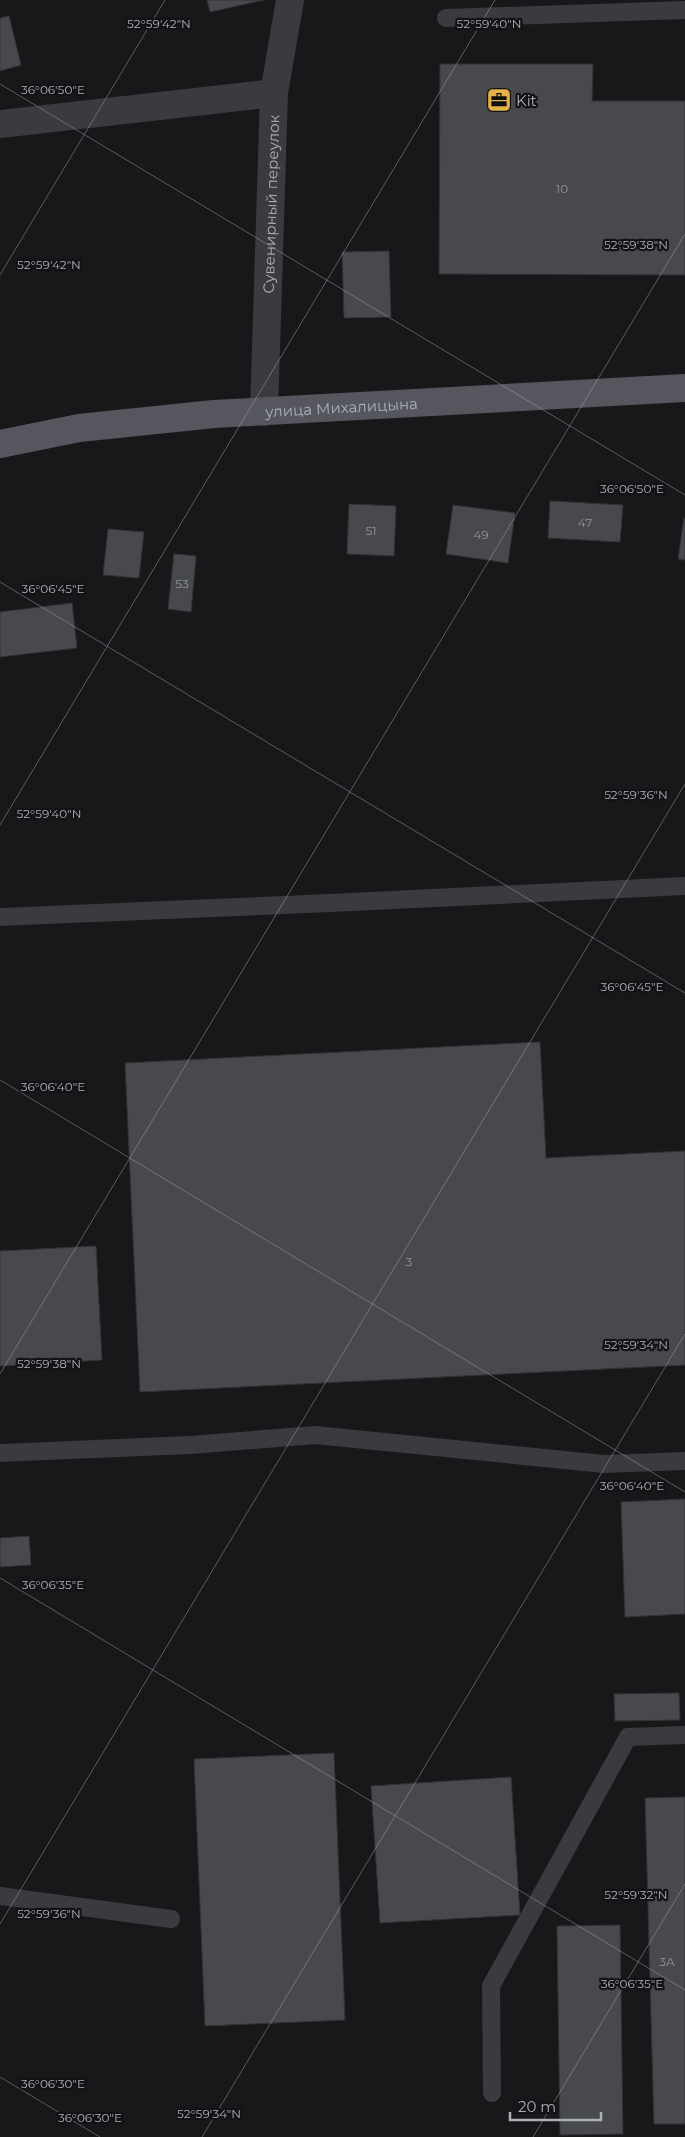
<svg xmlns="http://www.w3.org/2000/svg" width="685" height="2137" viewBox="0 0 685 2137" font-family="Montserrat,sans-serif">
  <rect width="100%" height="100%" fill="#18181a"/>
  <g fill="#48494d" stroke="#333336">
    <path d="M207,0h57l-54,12z"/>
    <path d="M9,16l12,49 -21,6v-53z"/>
    <path d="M440,64h153l-1,37h93v174l-246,-1z"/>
    <path d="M389,251l2,66 -47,1 -2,-66z"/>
    <path d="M550,501l73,4 -3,37 -72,-4z"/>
    <path d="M349,504l47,2 -2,50 -47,-2z"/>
    <path d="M453,505l62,8 -7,50 -62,-9z"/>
    <path d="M684,518l1,1v41l-7,-1z"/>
    <path d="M108,529l36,3 -5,46 -36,-3z"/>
    <path d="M174,554l22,2 -5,56 -23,-3z"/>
    <path d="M72,603l5,45 -77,9v-45z"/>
    <path d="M540,1042l6,116 139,-7v214l-545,27 -15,-329z"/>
    <path d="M96,1246l6,114 -102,6v-115z"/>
    <path d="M685,1499v115l-60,3 -4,-115z"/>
    <path d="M29,1536l2,29 -31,2v-29z"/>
    <path d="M679,1693l1,27 -65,1 -1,-27z"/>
    <path d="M334,1753l11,267 -140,6 -11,-267z"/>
    <path d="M511,1777l9,138 -140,8 -9,-137z"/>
    <path d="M685,1797v327h-31l-9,-326z"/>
    <path d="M620,1925l3,209 -63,1 -3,-209z"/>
  </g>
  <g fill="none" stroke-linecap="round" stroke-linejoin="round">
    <g stroke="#3a3a3f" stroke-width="18">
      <path d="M446,18l239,-8"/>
      <path d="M0,917l330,-14 355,-17"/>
      <path d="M0,1453l190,-8 125,-10 289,29 81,-3"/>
      <path d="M0,1896l171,23"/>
      <path d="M492,2093l-1,-107 137,-249 57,-2"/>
    </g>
    <g stroke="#3a3a3f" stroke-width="28">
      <path d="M0,124l274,-31"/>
      <path id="s1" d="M264,412l10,-319 16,-93"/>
    </g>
    <path stroke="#56575e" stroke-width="28" id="s2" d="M0,444l79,-16 135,-14 471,-26"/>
  </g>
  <path fill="none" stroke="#acb0b9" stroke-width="1" stroke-opacity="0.45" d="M0,84l685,411M0,275l165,-275M0,582l685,411M0,825l495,-825M0,1080l685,412M0,1374l685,-1140M0,1578l685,412M0,1924l685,-1140M0,2077l100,60M202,2137l483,-803M533,2137l152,-253"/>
  <defs>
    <symbol id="office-square" viewBox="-11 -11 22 22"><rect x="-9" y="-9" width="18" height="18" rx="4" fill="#e3b248" stroke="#131315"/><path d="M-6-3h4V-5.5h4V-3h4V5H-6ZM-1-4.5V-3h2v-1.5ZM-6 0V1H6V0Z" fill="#111"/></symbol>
  </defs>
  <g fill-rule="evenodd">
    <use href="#office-square" x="485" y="86" width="28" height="28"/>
  </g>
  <g text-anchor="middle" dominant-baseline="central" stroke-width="4.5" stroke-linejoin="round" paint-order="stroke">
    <g font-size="12" fill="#93969e">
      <text x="562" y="188">10</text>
      <text x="585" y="522">47</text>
      <text x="371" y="530">51</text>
      <text x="481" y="534">49</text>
      <text x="182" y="583">53</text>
      <text x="409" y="1261">3</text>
      <text x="667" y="1961">3А</text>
    </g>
    <g font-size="15" fill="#acb0b9" stroke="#131315" text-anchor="start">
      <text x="516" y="100">Kit</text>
    </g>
    <g font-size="15" fill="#acb0b9" stroke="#131315">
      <text stroke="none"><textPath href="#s1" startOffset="208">Сувенирный переулок</textPath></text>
      <text stroke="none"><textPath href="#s2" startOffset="344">улица Михалицына</textPath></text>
    </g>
  </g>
  <g font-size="12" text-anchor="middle" fill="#acb0b9" stroke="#131315" stroke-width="4.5" stroke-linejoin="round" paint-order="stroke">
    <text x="159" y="28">52°59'42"N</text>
    <text x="489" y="28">52°59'40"N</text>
    <text x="53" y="94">36°06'50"E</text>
    <text x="636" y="249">52°59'38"N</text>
    <text x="49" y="269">52°59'42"N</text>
    <text x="632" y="493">36°06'50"E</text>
    <text x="53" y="593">36°06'45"E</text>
    <text x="636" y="799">52°59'36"N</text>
    <text x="49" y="818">52°59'40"N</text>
    <text x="632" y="991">36°06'45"E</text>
    <text x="53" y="1091">36°06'40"E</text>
    <text x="636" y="1349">52°59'34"N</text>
    <text x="49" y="1368">52°59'38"N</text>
    <text x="632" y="1490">36°06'40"E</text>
    <text x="53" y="1589">36°06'35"E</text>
    <text x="636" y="1899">52°59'32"N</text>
    <text x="49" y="1918">52°59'36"N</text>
    <text x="632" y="1988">36°06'35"E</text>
    <text x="53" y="2088">36°06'30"E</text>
    <text x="209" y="2118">52°59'34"N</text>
    <text x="90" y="2122">36°06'30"E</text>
  </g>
  <path d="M510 2112v8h91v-8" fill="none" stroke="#acb0b9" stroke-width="2.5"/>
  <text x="518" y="2112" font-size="15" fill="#acb0b9" stroke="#131315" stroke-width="4" paint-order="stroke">20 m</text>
</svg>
